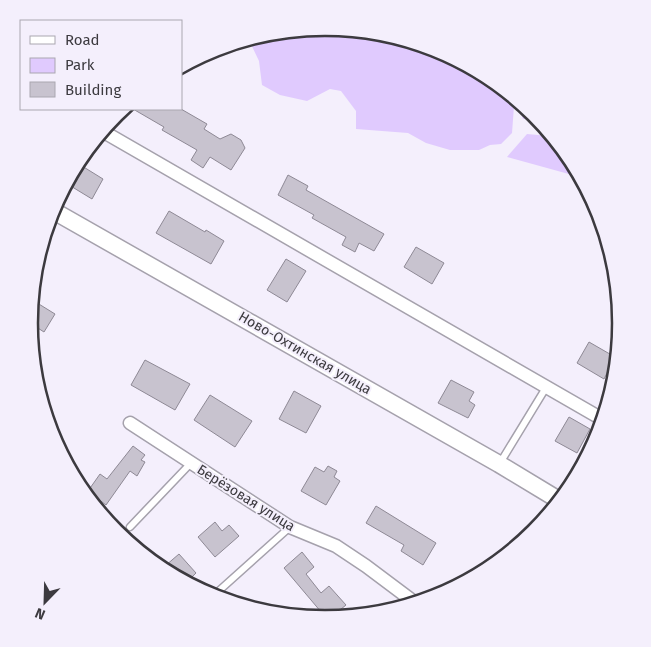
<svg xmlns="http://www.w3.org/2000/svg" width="651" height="647" viewBox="0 0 651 647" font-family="'Fira Sans',sans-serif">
  <rect width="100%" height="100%" fill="#f4effc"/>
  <g fill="#e0cafe">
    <path d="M326,28l113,22 98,67 -14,2 -6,-15 -3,2 -2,27 -11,11 -11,1 -11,5h-29l-24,-7 -18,-10 -52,-4v-18l-15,-20 -11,-2 -23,12 -27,-6 -18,-10 -3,-24 -9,-19z"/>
    <path d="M527,134l22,2 27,40 -69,-19z"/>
  </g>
  <g fill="#c8c3cf" stroke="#8e8995">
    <path d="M133,109h48l26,15 -3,5 16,10 11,-5 10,6 4,8 -14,22 -21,-13 -7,11 -12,-8 6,-10 -35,-20 2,-3z"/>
    <path d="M82,166l21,13 -11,20 -23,-14z"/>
    <path d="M288,175l20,11 -2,4 78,44 -10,17 -15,-8 -4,9 -13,-7 4,-8 -34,-19 2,-3 -36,-20z"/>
    <path d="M169,211l36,21 1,-2 18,11 -13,23 -55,-31z"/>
    <path d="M416,247l28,16 -12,21 -28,-17z"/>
    <path d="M286,259l20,12 -19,31 -20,-12z"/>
    <path d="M34,301l21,13 -11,18 -14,-9z"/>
    <path d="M589,342l26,15 -11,22 -27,-16z"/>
    <path d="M145,360l45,24 -15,26 -44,-25z"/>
    <path d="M451,380l23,12 -5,9 6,4 -7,13 -30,-15z"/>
    <path d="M294,391l27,15 -15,27 -27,-14z"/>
    <path d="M210,395l42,26 -17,26 -41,-27z"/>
    <path d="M569,417l21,12 -13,24 -22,-12z"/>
    <path d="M133,446l12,9 -4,5 4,2 -8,14 -7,-5 -24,34 -18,-14 12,-17 7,5z"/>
    <path d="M328,466l9,5 -3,6 6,4 -14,24 -25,-14 14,-24 9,5z"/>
    <path d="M376,506l60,37 -13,22 -22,-14 3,-6 -38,-22z"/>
    <path d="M215,522l7,9 7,-6 10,11 -24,21 -17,-20z"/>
    <path d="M302,552l12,15 -8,7 15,19 8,-7 17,19 -17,14h-2l-43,-51z"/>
    <path d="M179,554l17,19 -8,8 -23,-15z"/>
  </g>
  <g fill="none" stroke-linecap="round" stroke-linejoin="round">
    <defs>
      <g id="service">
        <path d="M500,463l47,-77"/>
        <path d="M130,527l61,-64"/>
        <path d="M212,597l78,-70"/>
      </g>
      <g id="minor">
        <path d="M104,132l498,287"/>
        <path d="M130,423l160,104 46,19 30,20 48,36"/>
      </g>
      <path id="tertiary" d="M52,210l447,254 58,35"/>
    </defs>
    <use href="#service" stroke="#a5a1ac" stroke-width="9"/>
    <use href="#minor" stroke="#a5a1ac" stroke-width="15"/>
    <use href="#tertiary" stroke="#a5a1ac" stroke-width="19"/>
    <use href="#service" stroke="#fff" stroke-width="6"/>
    <use href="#minor" stroke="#fff" stroke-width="12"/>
    <use href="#tertiary" stroke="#fff" stroke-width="16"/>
  </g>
  <g text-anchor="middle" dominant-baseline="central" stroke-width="4" stroke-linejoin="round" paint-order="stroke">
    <g font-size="14" fill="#3c3a3f" stroke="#f4effc">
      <text transform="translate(305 353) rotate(30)">Ново-Охтинская улица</text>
      <text transform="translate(246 498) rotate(32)">Берёзовая улица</text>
    </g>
  </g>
  <path d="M0 0H651V647H0ZM38 323a287 287 0 1 1 574 0a287 287 0 1 1-574 0Z" fill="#f4effc" fill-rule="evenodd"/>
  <path fill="none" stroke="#3c3a3f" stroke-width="2.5" d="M38 323a287 287 0 1 1 574 0a287 287 0 1 1-574 0Z"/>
  <rect x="20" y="20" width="162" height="90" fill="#f4effc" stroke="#aaa7b0"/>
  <rect x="30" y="36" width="25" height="8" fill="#ffffff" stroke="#aaa7b0"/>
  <text x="65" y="45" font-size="15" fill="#3c3a3f">Road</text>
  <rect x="30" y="58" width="25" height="15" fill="#e0cafe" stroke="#aaa7b0"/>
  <text x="65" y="70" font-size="15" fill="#3c3a3f">Park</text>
  <rect x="30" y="82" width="25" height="15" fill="#c8c3cf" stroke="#aaa7b0"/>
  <text x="65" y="95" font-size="15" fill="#3c3a3f">Building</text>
  <g transform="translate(45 602) rotate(203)" stroke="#f4effc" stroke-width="4" paint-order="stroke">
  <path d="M0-4L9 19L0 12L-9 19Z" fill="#3c3a3f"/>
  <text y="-8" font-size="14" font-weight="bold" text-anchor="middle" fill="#3c3a3f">N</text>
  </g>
</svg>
